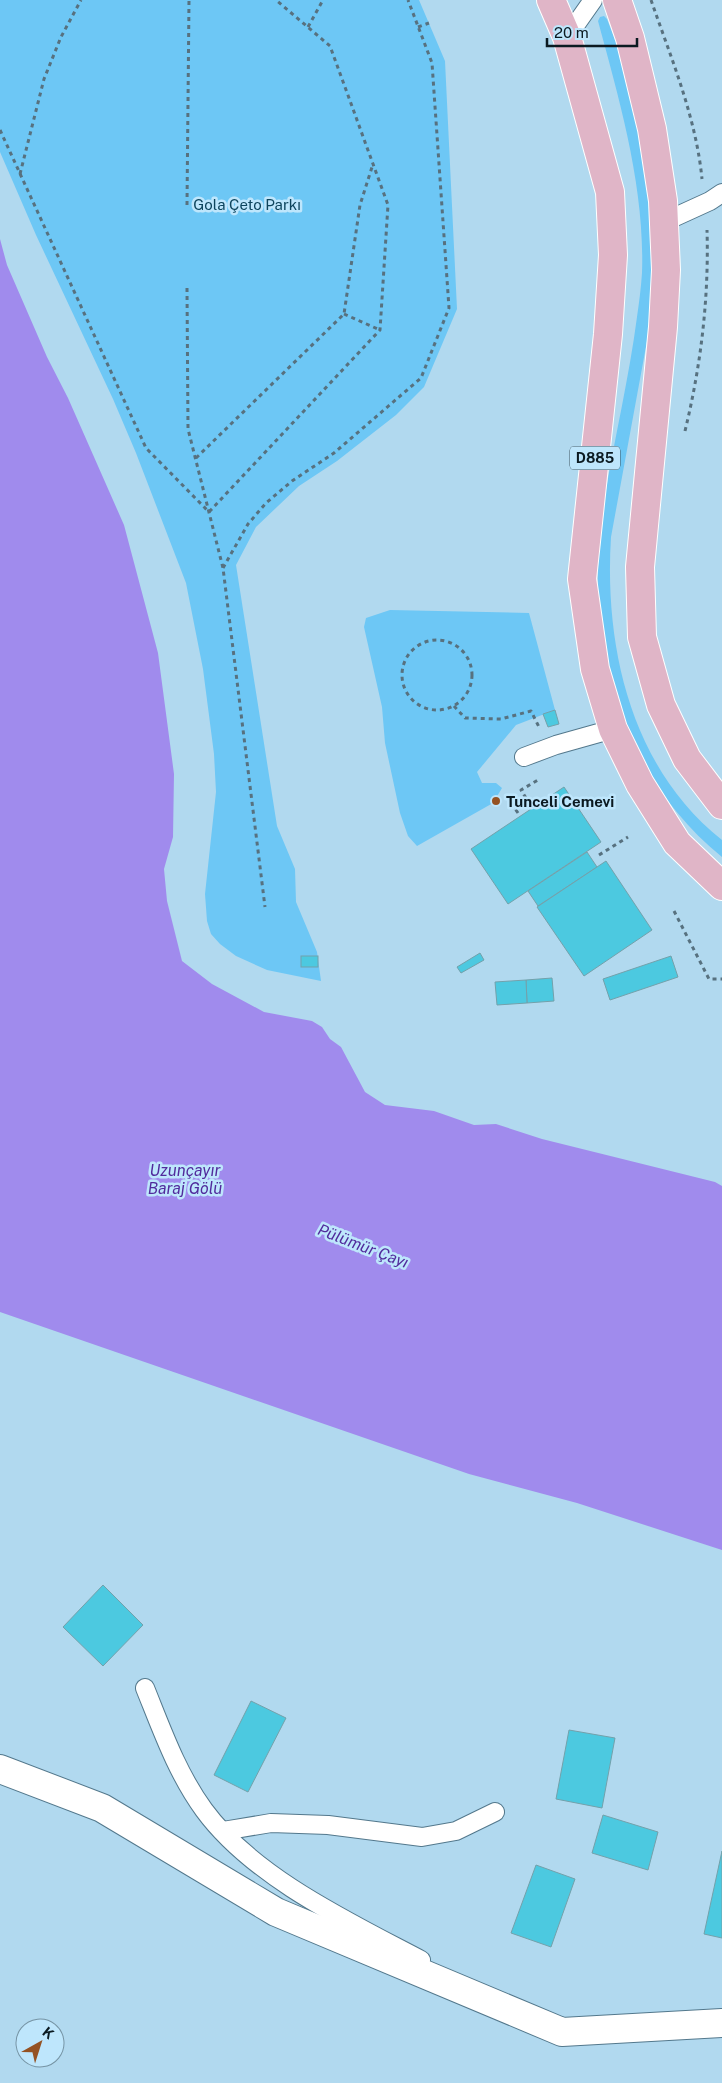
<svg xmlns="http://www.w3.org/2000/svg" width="722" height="2083" viewBox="0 0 722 2083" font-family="'Public Sans',sans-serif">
  <rect width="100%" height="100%" fill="#b1d9ef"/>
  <g fill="#6dc7f5">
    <path d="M0,0h419l26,61 12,248 -33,78 -28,28 -59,46 -38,25 -43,41 -20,38 41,261 18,43 1,33 21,50 4,29 -54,-11 -31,-14 -16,-12 -9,-10 -4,-13 -2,-27 11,-102 -2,-38 -11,-85 -17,-86 -50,-130 -23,-54 -77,-164 -36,-83z"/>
    <path d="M604,16l3,3 11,29 21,77 9,49 5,87 -1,39 -5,41 -36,196c-7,110 20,231 111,303v17c-108,-88 -140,-228 -117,-361 10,-60 24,-118 32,-179 2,-14 4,-29 5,-44 3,-85 -22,-171 -44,-252l2,-4z"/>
    <path d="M390,610l139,3 26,97 -39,15 -39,47 5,11h14l6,5 -9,15 -76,43 -9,-10 -8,-23 -15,-70 -3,-36 -18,-80 2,-9z"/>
  </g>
  <path fill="#a08bed" d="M0,239l7,26 40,92 21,41 56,127 34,128 16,121 -1,63 -9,32 3,32 15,60 30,23 52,28 48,9 10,6 8,12 11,8 24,45 20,13 49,6 40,14 22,-1 46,15 173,43 7,4v364l-145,-47 -108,-29 -469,-162z"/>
  <g fill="#4cc9e0" stroke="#73a1ab">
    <path d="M555,710l4,14 -11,3 -5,-13z"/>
    <path d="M564,787l37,55 -93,62 -37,-55z"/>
    <path d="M587,852l10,15 -59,39 -10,-15z"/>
    <path d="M606,861l46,69 -68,46 -47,-69z"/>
    <path d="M480,953l4,7 -23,13 -4,-6z"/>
    <rect x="301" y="956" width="17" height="11"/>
    <path d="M671,956l7,21 -68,23 -7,-21z"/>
    <path d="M552,978l2,23 -27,2 -1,-23z"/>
    <path d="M526,980l1,23 -30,2 -2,-23z"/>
    <path d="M103,1585l40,40 -40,41 -40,-39z"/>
    <path d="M251,1701l35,17 -38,74 -34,-17z"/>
    <path d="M569,1730l46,8 -13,70 -46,-9z"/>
    <path d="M603,1815l55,17 -10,38 -56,-17z"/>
    <path d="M722,1851v87l-18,-4z"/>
    <path d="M536,1865l39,14 -24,68 -40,-14z"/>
  </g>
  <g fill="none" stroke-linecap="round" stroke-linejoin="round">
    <defs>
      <g id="service">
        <path d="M567,37l26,-37"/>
        <path d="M664,222l46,-21 12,-8"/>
        <path d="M524,757l32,-12 57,-16"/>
        <path d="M145,1688c17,42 32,85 59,122 49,67 145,112 217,150"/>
        <path d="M223,1831l48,-8 57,2 94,12 34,-6 39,-19"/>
      </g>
      <path id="tertiary" d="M0,1769l102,39 174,104 286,120 160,-9"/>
      <g id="primary">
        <path d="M551,0l16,37 43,155 3,63 -5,79 -26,245 13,90 18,60 27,55 37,59 45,43"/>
        <path d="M617,0l13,38 22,91 11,72 3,69 -3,57 -23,240 2,70 19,68 26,54 35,46"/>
      </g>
    </defs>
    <use href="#service" stroke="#53788c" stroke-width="20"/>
    <use href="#tertiary" stroke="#53788c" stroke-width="30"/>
    <use href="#primary" stroke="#fff" stroke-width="30"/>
    <g stroke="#57717f" stroke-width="3" stroke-dasharray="4 4" stroke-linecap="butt">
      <path d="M651,0c20,58 45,117 51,179"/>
      <path d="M308,27l15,-27"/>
      <path d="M418,27l11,-4"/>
      <path d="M0,130l146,318 63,64 171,-182 8,-125 -58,-159 -54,-46"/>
      <path d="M20,174l24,-95 17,-42 20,-37"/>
      <path d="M187,205l2,-205"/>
      <path d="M187,288l1,141 35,139 42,339"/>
      <path d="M344,314l36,16"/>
      <path d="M685,431c16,-66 24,-133 22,-201"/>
      <path d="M196,458l148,-144 16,-109 13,-41"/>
      <path d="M223,568l25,-44 18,-21 26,-22 42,-28 87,-75 28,-70 -17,-245 -24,-63"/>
      <circle cx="437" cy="675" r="35"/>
      <path d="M454,706l11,12 36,1 30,-8 8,16"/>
      <path d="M518,813l-5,-7 13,-8 -5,-8 17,-10"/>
      <path d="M599,855l29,-18"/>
      <path d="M674,911l35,68h13"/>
    </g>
    <use href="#service" stroke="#fff" stroke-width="18"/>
    <use href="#tertiary" stroke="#fff" stroke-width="28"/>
    <use href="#primary" stroke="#e0b5c7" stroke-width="28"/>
  </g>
  <circle fill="#955223" stroke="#bee6fc" stroke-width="2" cx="496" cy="801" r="5"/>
  <g text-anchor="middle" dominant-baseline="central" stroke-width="5" stroke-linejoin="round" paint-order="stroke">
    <rect fill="#bee6fc" stroke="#415763" stroke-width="1" x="570" y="446.5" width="50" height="23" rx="4"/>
    <g font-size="14" font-weight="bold" fill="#0b1a21">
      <text x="595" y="458">D885</text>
    </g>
    <g font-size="15" fill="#0e455d" stroke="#bee6fc">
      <text x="247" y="204">Gola Çeto Parkı</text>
    </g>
    <g font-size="15" font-weight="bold" fill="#0b1a21" stroke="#bee6fc" text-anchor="start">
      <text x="506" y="801">Tunceli Cemevi</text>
    </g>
    <g font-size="16" font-style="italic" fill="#512b9c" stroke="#bee6fc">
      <text x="185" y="1170">Uzunçayır<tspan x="185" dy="18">Baraj Gölü</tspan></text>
      <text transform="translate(363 1246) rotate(21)">Pülümür Çayı</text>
    </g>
  </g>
  <g transform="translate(40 2043) rotate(39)"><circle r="24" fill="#bee6fc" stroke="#7694a4"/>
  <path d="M0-4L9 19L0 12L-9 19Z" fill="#955223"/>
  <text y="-8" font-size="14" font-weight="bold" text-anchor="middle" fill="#0b1a21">K</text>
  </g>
  <path d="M547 38v8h90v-8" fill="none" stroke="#0b1a21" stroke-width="2.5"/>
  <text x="554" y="38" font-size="15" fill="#0b1a21" stroke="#bee6fc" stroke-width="4" paint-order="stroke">20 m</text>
</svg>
